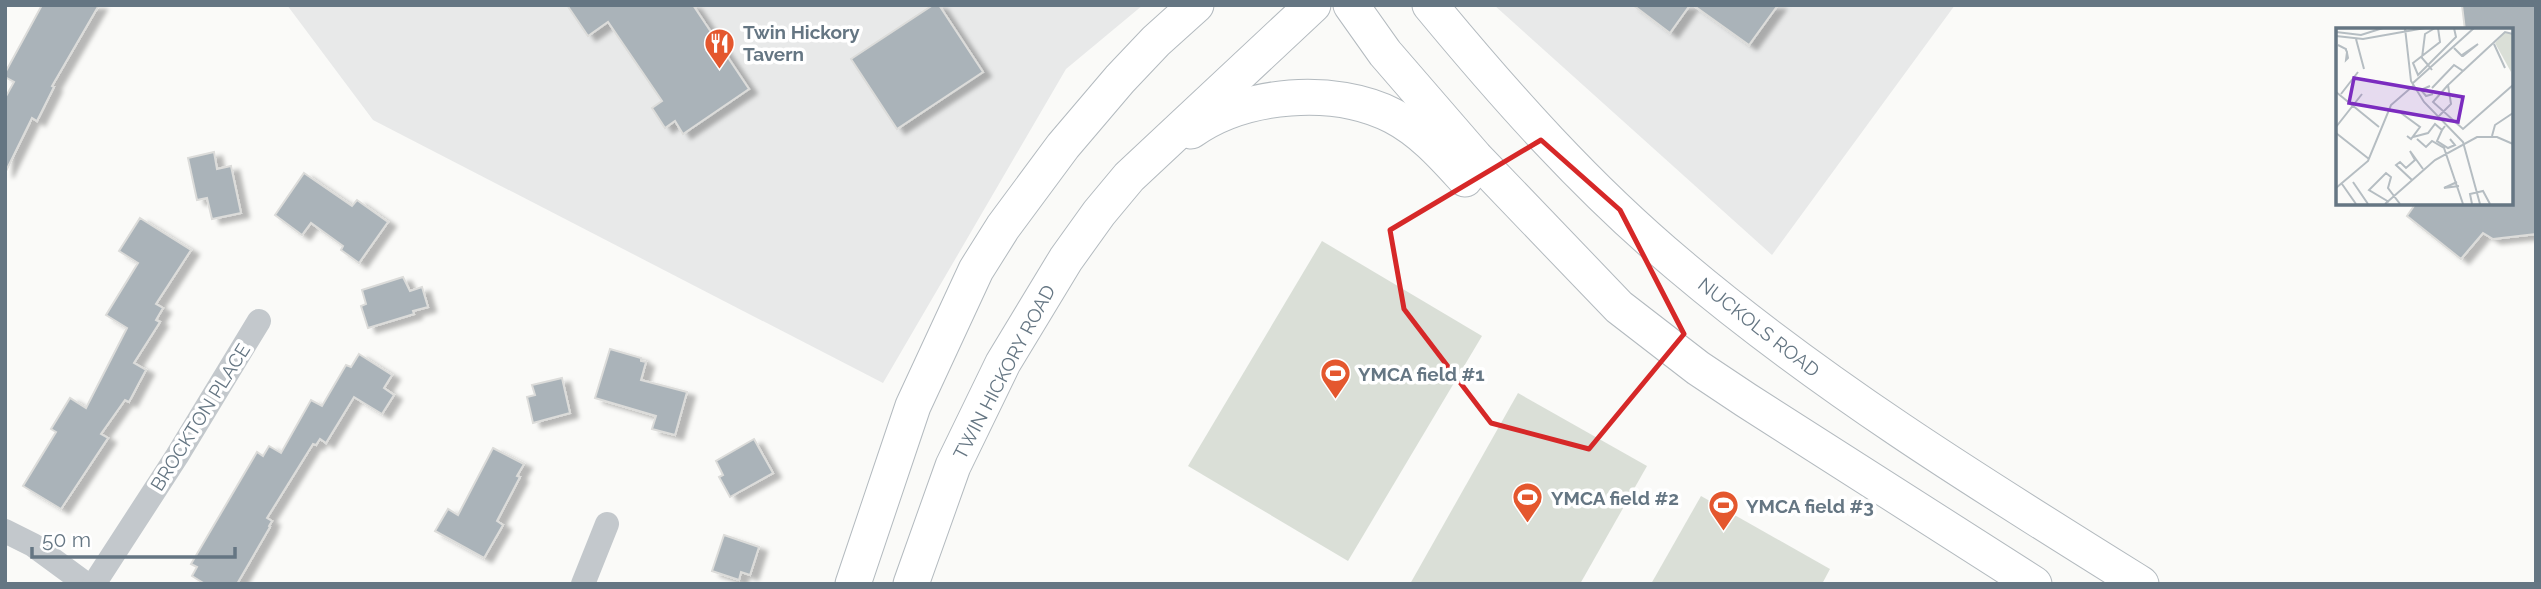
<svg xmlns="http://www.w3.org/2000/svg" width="2541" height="589" viewBox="0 0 2541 589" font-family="Raleway,sans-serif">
  <defs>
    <filter id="shadow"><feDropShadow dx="8" dy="4.5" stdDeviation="2" flood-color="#0004"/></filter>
  </defs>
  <rect width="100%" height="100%" fill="#fafaf8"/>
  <g fill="#e8e9e9">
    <path d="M287,5h856l-77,64 -183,314 -510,-263z"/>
    <path d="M1494,5h461l-183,250z"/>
  </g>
  <g fill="#dadfd7">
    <path d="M1322,241l160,95 -134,225 -160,-95z"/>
    <path d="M1518,393l129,73 -67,118h-170z"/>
    <path d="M1701,496l129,73 -8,15h-171z"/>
  </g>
  <g fill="#aab3b9" stroke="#dcdcda" stroke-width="2" filter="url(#shadow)">
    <path d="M42,5h57l-47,81 2,1 -17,34 -5,-3 -27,55v-75l9,-16 -9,-5v-4z"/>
    <path d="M567,5h126l56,84 -66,45 -8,-13 -10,7 -13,-20 10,-7 -54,-79 -20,14z"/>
    <path d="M933,5h6l44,67 -86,57 -46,-70z"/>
    <path d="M1633,5h57l-20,28z"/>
    <path d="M1693,5h85l-29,40z"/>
    <path d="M2462,5h74v229l-43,5 -10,-6 -22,26 -54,-43 9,-13h95v-173h-46z"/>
    <path d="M214,152l3,17 14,-3 10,47 -29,6 -5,-21 -10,2 -9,-42z"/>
    <path d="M304,173l48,33 5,-6 31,22 -29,41 -18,-13 2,-4 -32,-23 -9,12 -27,-20z"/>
    <path d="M140,218l51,32 -35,54 7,4 -7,12 4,2 -26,41 12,7 -7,13 -10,19 -4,-2 -24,34 7,4 -47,71 -38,-23 33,-54 -5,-3 19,-31 16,10 41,-80 -21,-13 32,-52 -19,-12z"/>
    <path d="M403,277l7,14 12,-4 6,20 -15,4 1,3 -46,14 -7,-22 5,-2 -4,-14z"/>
    <path d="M610,349l31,9v3l5,1 -5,18 46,12 -12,43 -23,-6 4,-13 -61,-18z"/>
    <path d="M359,354l33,21 -8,13 10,7 -12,19 -28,-17 -28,46 -6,-4 -4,6 -3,-1 -46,74 5,3 -3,5 1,1 -33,57h-32l-13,-8 5,-9 -6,-3 66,-112 6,4 6,-10 12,7 30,-53 11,6 24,-41 5,2z"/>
    <path d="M562,378l8,35 -37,10 -6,-26 8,-2 -3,-10z"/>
    <path d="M754,439l19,34 -43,24 -11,-20 4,-2 -7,-14z"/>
    <path d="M493,448l31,16 -7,12 3,1 -23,44 6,4 -19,33 -49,-27 13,-22 10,6z"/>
    <path d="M724,535l35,12 -9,28 -9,-3 -2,8 -27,-9z"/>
  </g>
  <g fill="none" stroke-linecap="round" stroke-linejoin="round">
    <defs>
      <g id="secondary">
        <path d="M1351,5l34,48 90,104 144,150 79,61 48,32 288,184"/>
        <path d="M1430,5c77,93 157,183 249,260 143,121 303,220 462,319"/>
        <path d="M1191,131c54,-38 143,-45 202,-15 29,15 51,40 72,63"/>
        <path d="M853,584l60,-178 63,-136 27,-43 60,-81 57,-67 36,-38 40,-36"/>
        <path d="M911,584l42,-118 50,-103 63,-104 33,-46 30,-36 184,-172"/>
      </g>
    </defs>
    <use href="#secondary" stroke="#b3babf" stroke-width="37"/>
    <g stroke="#c3c8cc" stroke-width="24">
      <path d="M5,531l28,14 53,39"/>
      <path d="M94,584l83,-128 82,-135"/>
      <path d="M583,584l24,-60"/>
    </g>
    <use href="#secondary" stroke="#fff" stroke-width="35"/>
  </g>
  <path fill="none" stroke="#d62828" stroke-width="5" stroke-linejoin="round" d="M1541,140l79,70 64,124 -95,115 -98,-26 -87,-114 -14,-79z"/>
  <defs>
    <symbol id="restaurant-pin" viewBox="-11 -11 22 30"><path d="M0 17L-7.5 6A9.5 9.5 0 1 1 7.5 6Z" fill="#e4572e" stroke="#fff"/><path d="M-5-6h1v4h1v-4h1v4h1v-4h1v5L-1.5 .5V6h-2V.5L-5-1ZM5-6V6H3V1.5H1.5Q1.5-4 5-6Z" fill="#fff"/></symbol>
    <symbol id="stadium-pin" viewBox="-11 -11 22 30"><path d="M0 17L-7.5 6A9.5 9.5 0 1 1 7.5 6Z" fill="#e4572e" stroke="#fff"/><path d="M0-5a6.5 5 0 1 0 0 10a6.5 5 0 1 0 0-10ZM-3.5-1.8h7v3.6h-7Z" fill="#fff"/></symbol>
  </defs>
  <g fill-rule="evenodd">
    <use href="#restaurant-pin" x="702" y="26" width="35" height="47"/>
    <use href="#stadium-pin" x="1318" y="356" width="35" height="47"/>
    <use href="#stadium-pin" x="1510" y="480" width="35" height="47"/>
    <use href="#stadium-pin" x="1706" y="488" width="35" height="47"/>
  </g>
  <g text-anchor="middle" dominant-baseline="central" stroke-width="7" stroke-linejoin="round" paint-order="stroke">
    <g font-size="19" font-weight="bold" fill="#657683" stroke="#fff" text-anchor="start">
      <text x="743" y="32">Twin Hickory<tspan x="743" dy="22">Tavern</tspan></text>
      <text x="1358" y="374">YMCA field #1</text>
      <text x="1551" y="498">YMCA field #2</text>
      <text x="1746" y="506">YMCA field #3</text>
    </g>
    <g font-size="19" fill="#657683" stroke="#fff">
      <text transform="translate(1759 327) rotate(38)">NUCKOLS ROAD</text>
      <text transform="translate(1004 372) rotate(-62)">TWIN HICKORY ROAD</text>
      <text transform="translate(200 417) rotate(-58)">BROCKTON PLACE</text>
    </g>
  </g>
  <g transform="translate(2336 28)">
    <rect width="177" height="177" fill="#fafaf8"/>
    <path d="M169,4l8,2 -2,38 -16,-29z" fill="#dadfd7"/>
    <path fill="none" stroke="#b5bdc2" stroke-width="2" d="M69,0l6,53 13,21 39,40 17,62M99,0l-10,6 -3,24 6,7 28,-28 -2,-9M0,4l25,3 22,-7M0,8l27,3 62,-11M20,11l8,30M158,16l11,24M2,17l8,4v1l1,2v1l1,5 -2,2 1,-8M118,20l8,8h1l15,-12 -16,11M96,42l-4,-5 -10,10 -5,-12 27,-21 -2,-14M127,43l42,-39 8,2M77,55l61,-55M112,57l-15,17 30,27 50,-44M94,58l-9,4 5,6 7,-2M96,60l22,-23 9,6 -15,14 3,19 -13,13M0,64l43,35M5,66l17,-22M65,85l19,14 -9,12 -4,-3M0,99l26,-33M106,102l-5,11 11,7 7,-3 -5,-6M0,105l33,26M156,108l3,-11 18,-12M77,109l15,-4 7,-9 7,6 3,-4M81,111l9,8 6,-6 12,7 19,56M76,152l-16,-15 4,-3 6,6 9,-8 -5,-9 13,18M17,154l15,22M121,154l-13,6 15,-2M6,156l14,20M0,160l32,-27 23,-56 22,-19M53,174l-20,-12 17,-17 5,4 -3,11 12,16M49,176l50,-44 42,-23h20l16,7M136,176l-2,-10 13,-3 7,13"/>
    <path fill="#7b2cbf" fill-opacity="0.15" stroke="#7b2cbf" stroke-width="3.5" d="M18,50l109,19 -5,25 -109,-19z"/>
    <rect width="177" height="177" fill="none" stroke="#657683" stroke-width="3.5"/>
  </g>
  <rect width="2541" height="589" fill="none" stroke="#657683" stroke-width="14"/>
  <path d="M32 547v10h203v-10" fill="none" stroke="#657683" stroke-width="3.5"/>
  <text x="42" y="547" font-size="21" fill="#657683" stroke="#ffffff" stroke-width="5" paint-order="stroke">50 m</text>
</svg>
